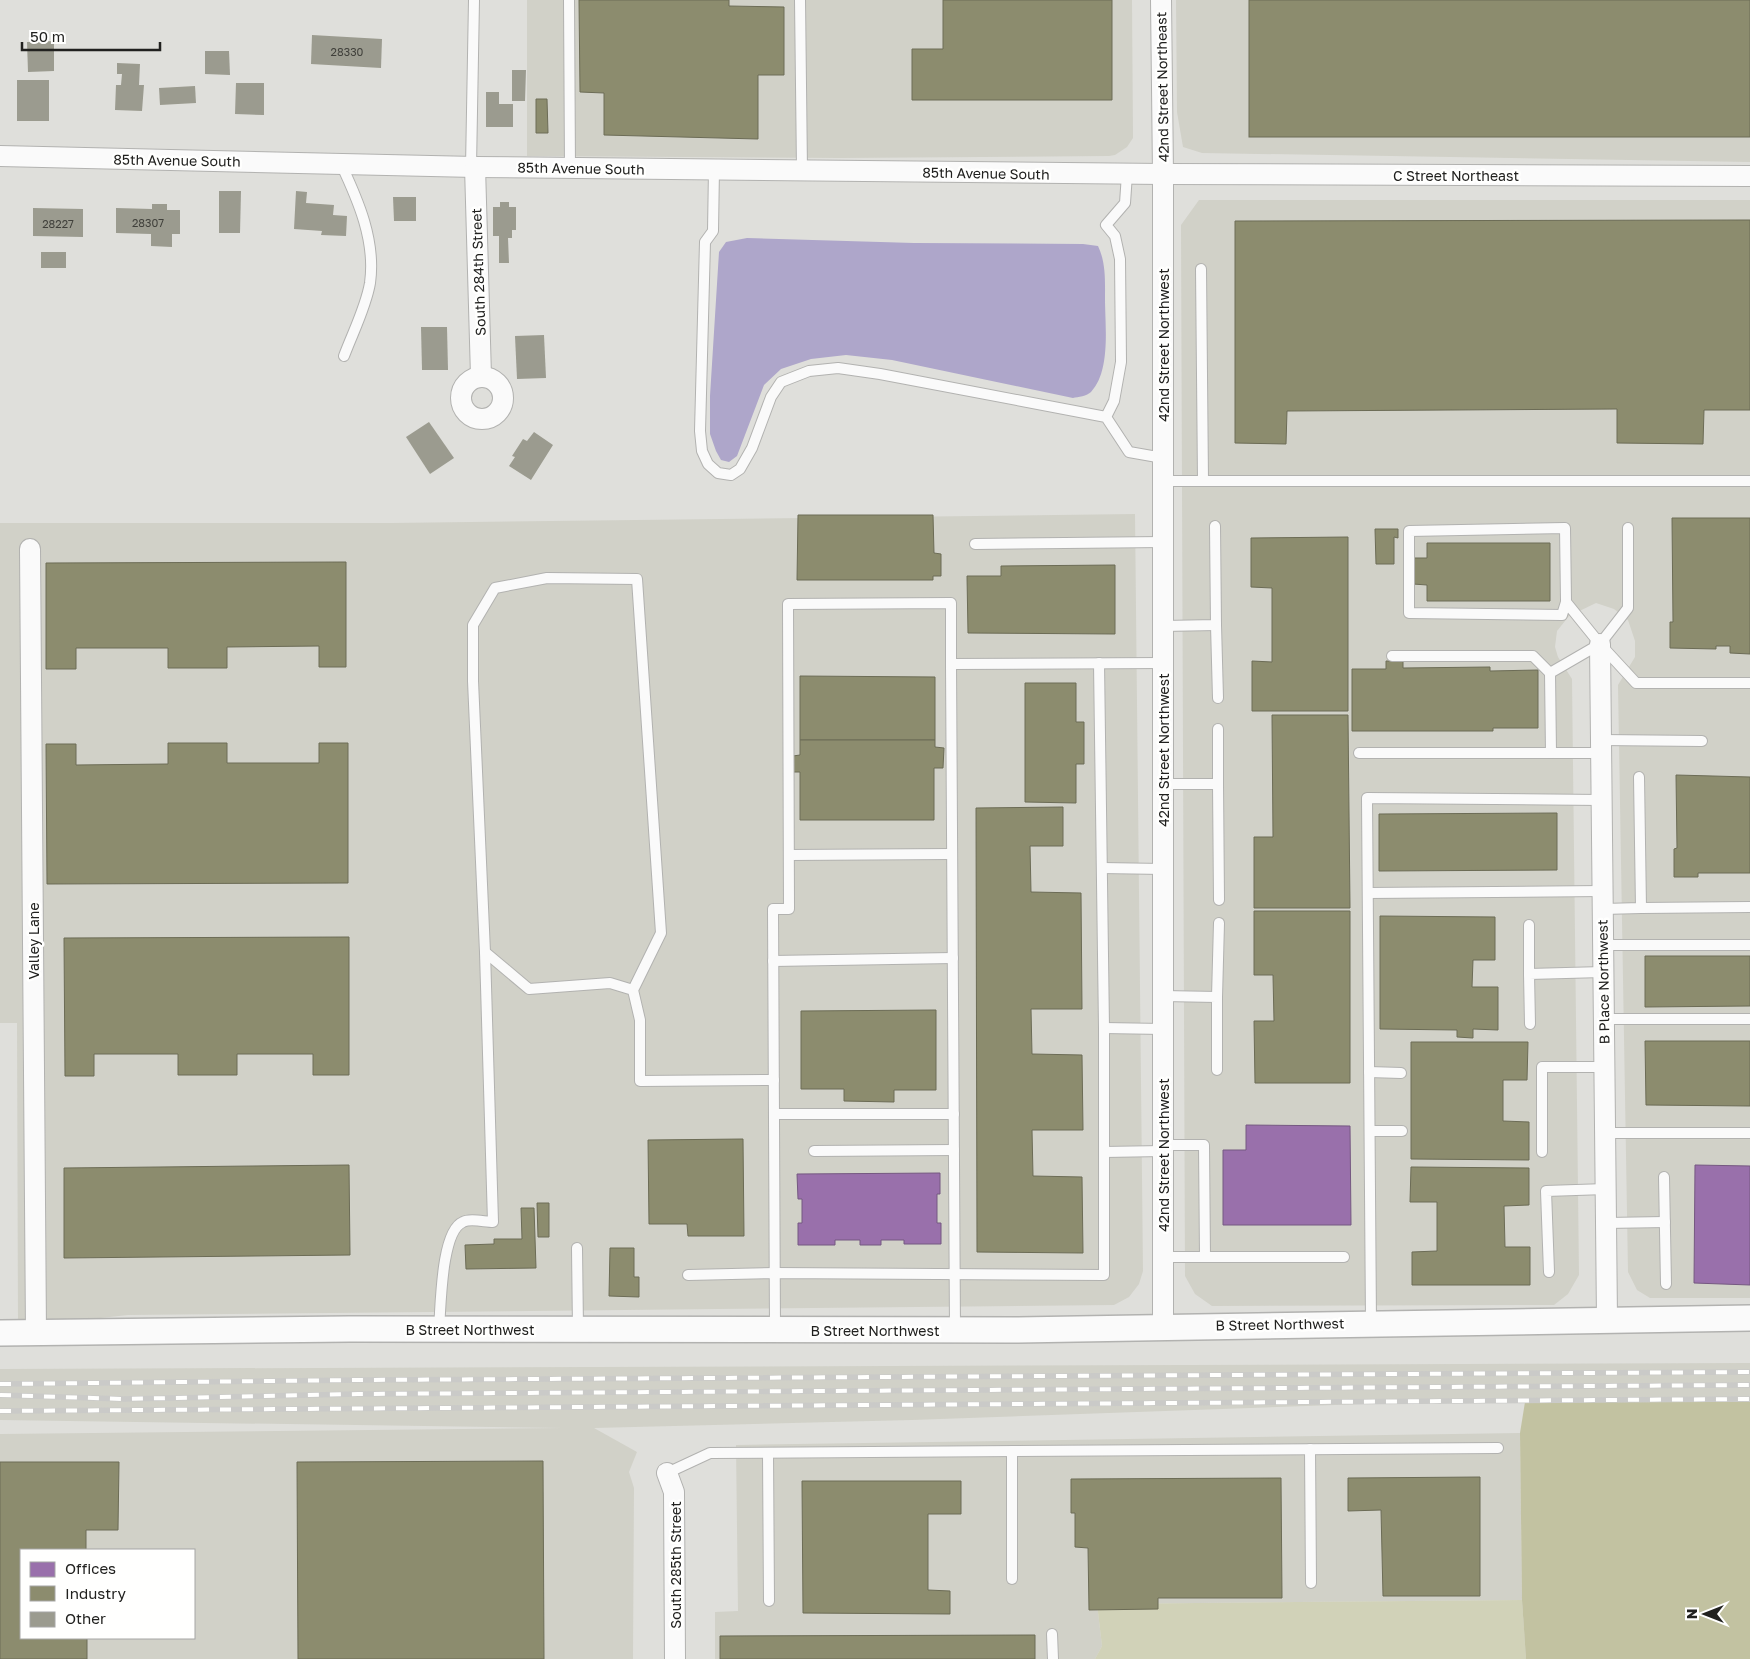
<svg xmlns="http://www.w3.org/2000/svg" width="1750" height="1659" viewBox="0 0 1750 1659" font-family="'Golos Text',sans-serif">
  <rect width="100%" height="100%" fill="#dfdfdb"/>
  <g fill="#d1d1c8" fill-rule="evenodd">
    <path d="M527,0h605l1,138 -6,9 -12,8 -6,1 -269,2 -313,-2z"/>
    <path d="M1176,0h574v162l-548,-9 -19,-6 -6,-35z"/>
    <path d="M1199,200h551v1098h-100l-13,-8 -9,-18 -10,-587 17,-28v-16l-7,-21 -14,-11 -18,-6 -27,13 -12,15 -2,16 3,10 14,22 7,596 -11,19 -14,11 -342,1 -17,-12 -10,-18 -4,-1051z"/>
    <path d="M1135,514l8,757 -4,13 -10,13 -15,8 -986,10 -110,12 -1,-304h-17v-500h391z"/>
    <path d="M1750,1363v39h-329l-509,18 -318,8 43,24 -8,20 5,16 -1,171h-633v-225l563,-6 -563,-8v-51zM21,1550h173v88h-173z"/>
    <path d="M1520,1433l2,167 -425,4 5,42 -7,13h-380v-47l23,-1 -2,-166z"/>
  </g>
  <path fill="#d1d2b8" d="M1522,1600l4,59h-431l7,-13 -5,-42z"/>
  <path fill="#c2c2a1" d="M1525,1402h225v257h-224l-4,-59 -2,-167z"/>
  <path fill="#aea6ca" d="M747,238l167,5 169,1 15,2c8,17 7,34 7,53 0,26 6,72 -14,93 -4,4 -13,5 -18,6l-181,-38 -46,-5 -35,4 -30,10 -17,16 -27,71 -8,6 -8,-2 -5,-9 -6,-17v-38l9,-144 7,-10z"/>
  <g fill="#9970ab" stroke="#755881">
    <path d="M1246,1125l104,1 1,99h-128v-75h23z"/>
    <path d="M1695,1165l55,1v119l-56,-2z"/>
    <path d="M940,1173v21h-3v29h4v21h-37v-4h-23v5h-21v-5h-25v5h-37v-22h4v-24h-4l-1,-25z"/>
  </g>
  <g fill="#8c8c6e" stroke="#6c6c56">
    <path d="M579,0h150v6l55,1v68h-26v64l-154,-4v-42l-24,-1z"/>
    <path d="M943,0h169v100h-200v-51h31z"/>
    <rect x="1249" y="0" width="501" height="137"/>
    <path d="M536,99h11l1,34h-12z"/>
    <path d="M1750,220v190h-46l-1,34 -86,-1v-34l-330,2 -1,33 -51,-1v-222z"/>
    <path d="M798,515h135l1,38 7,1v22h-8v4h-136z"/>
    <path d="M1672,518h78v136l-20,-1v-7h-14v3l-46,-1v-26h3z"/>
    <path d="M1375,529h23v9l-4,-1v27h-18z"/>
    <path d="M1348,537v174h-96v-50l20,1v-74l-21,-1v-49z"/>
    <path d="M1427,543h123v58h-123v-16l-14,-1v-26h14z"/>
    <path d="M346,562v105h-27v-21l-92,1v21h-59v-20h-92v21h-30v-106z"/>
    <path d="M1115,565v69l-147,-1 -1,-57h34v-10z"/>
    <path d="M1386,661h17v7l87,-1v4l48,-1v58h-45v3h-141v-62h34z"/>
    <path d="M800,676l135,1v63h-135z"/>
    <path d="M1025,683h51v39h8v42h-8v39l-51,-1z"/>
    <path d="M1272,715h76l2,193h-96v-71h19z"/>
    <path d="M800,740h135v7l9,1 -1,20h-9v52h-134v-48h-7v-16l7,-1z"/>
    <path d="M168,743h59v20h92v-20h29v140l-301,1 -1,-140h30v21l92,-1z"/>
    <path d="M1676,775l74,2v96h-52v4h-24v-28l3,-1z"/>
    <path d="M1063,807v39h-33l1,46 50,1 1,116h-51l1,45 50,1 1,75h-51l1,46 49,1 1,76 -106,-1 -1,-444z"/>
    <path d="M1557,813v57l-178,1v-57z"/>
    <path d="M1254,911h96v172h-95l-1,-62h20l-1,-46h-19z"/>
    <path d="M1380,916l115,1v43h-22l-1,27h26v43l-25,-1v9l-16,-1v-7l-77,-1z"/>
    <path d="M349,937v138h-36v-21h-76v21h-59v-21h-84v22h-29l-1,-138z"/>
    <path d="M1645,956h105v50l-105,1z"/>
    <path d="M936,1010v80h-42v12l-50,-1v-12h-43v-78z"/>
    <path d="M1645,1041h105v65l-104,-1z"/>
    <path d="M1411,1042h117l-1,38h-24v41l26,1v38l-118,-1z"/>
    <path d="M743,1139l1,97h-56l-1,-12h-38l-1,-84z"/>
    <path d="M349,1165l1,90 -286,3v-90z"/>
    <path d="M1411,1167l118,1v37l-25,1 1,41h25v38h-118v-33l25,-1v-49h-27z"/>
    <path d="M537,1203h12v34h-11z"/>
    <path d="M521,1208h13l2,60 -70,1 -1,-24 29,-1v-5h28z"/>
    <path d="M610,1248h24v29h5v20l-30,-1z"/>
    <path d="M543,1461l1,198h-246l-1,-197z"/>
    <path d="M0,1462h119l-1,68h-32v20h-65v88h66v21h-87z"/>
    <path d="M1480,1477v119h-97l-2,-86 -33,1v-33z"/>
    <path d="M1281,1478l1,120h-124v11l-69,1 -1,-62 -13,-1v-34h-4v-34z"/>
    <path d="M802,1481h159v33h-33v76l22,1v23l-147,-1z"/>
    <path d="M1035,1635v24h-315v-23z"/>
  </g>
  <g fill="#9b9b8f">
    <path d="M312,35l70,4 -1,29 -70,-4z"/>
    <path d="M54,41v30l-26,1 -1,-30z"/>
    <path d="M205,51h24l1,24 -25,-1z"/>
    <path d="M117,63l23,1 -1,21h5l-2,26 -27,-1 1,-25h5l1,-11h-5z"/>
    <path d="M512,70h14l-1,31h-13z"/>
    <rect x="17" y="80" width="32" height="41"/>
    <path d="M236,83h28v32l-29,-1z"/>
    <path d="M195,86l1,17 -36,2 -1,-17z"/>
    <path d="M486,92h13v12h14v23h-27z"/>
    <path d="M219,191h22l-1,42h-21z"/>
    <path d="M296,191l11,1 -1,11 28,2 -1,10 14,1 -1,20 -25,-1 1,-4 -28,-2z"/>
    <path d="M393,197h23v24h-22z"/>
    <path d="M500,202h9v5h7v23h-4v8h-4l1,25h-10v-27h-6v-29h7z"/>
    <path d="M152,204h15v6h13v24h-8v13l-21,-1v-12l-35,-1v-25l36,1z"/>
    <path d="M33,208l50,1v28l-50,-1z"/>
    <rect x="41" y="252" width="25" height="16"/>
    <path d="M421,327h26l1,43h-26z"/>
    <path d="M544,335l2,43 -29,1 -2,-43z"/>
    <path d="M429,422l25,36 -24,16 -24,-37z"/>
    <path d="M534,432l19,13 -22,35 -22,-14 6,-9 -3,-1 11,-17 4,2z"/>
  </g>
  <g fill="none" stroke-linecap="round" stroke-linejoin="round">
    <defs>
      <g id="service">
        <path d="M569,0l1,168"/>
        <path d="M800,0l2,170"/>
        <path d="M341,164c17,36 35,77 29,119 -4,24 -17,49 -26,73"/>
        <path d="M471,167l3,-167"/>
        <path d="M714,169l-1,62 -8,11 -5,189 2,20 6,13 10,9 13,2 9,-6 12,-21 19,-51 10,-15 28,-11 29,-3 42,6 226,43 23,35 34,6"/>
        <path d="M1201,269l2,212"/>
        <path d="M1106,417l8,-16 7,-39 -1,-103 -5,-23 -9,-11 19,-22 2,-29"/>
        <path d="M1163,481h587"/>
        <path d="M975,544l188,-2"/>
        <path d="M1566,602l-4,13 -153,-2v-82l156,-3 1,74 34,42 36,39h114"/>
        <path d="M1216,625l2,73"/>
        <path d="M1163,626l53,-1 -1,-99"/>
        <path d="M1392,656h141l17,17"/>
        <path d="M1218,729v55"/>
        <path d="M1601,740l101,1"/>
        <path d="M1359,753h242"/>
        <path d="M1551,753l-1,-80 50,-29 28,-36v-80"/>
        <path d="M1163,784h55l1,116"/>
        <path d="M789,855l163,-1"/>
        <path d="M1102,868l61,1"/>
        <path d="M1368,893l234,-2"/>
        <path d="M1641,908l109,-1"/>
        <path d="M1603,909l38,-1 -2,-131"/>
        <path d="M1529,925v49"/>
        <path d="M1603,945h147"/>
        <path d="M773,961l180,-3"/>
        <path d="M633,990l28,-57 -24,-354 -90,-1 -52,10 -22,37v56l12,271 44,37 81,-6 23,7 7,30v61l134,-1"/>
        <path d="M1163,996l54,1v73"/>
        <path d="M1217,997l2,-74"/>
        <path d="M1604,1019h146"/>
        <path d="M1530,1024l-1,-50 74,-2"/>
        <path d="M1104,1028l59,1"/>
        <path d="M1369,1072l32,1"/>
        <path d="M774,1114h180"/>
        <path d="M1370,1131h32"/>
        <path d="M1605,1133h145"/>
        <path d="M1163,1145h41l1,112"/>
        <path d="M814,1151l140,-1"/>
        <path d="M1104,1152l59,-1"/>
        <path d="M1542,1152v-85h62"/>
        <path d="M1664,1177l2,107"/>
        <path d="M1606,1223l59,-1"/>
        <path d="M577,1248l1,81"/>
        <path d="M1163,1257h181"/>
        <path d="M1549,1272l-3,-81 60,-2"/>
        <path d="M688,1275l87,-2 329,2v-247l-5,-365"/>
        <path d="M1371,1323l-4,-525 234,2"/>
        <path d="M439,1328c2,-22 2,-97 24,-106 7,-4 22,0 30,0l-8,-270"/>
        <path d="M955,1329l-4,-665 212,-1"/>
        <path d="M775,1330l-2,-421h16l-1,-305 163,-1v61"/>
        <path d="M1310,1449l1,134"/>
        <path d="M1012,1451v128"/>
        <path d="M768,1453l1,148"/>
        <path d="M667,1473l43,-20 788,-5"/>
        <path d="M1052,1634l1,25"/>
      </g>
      <g id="minor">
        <path d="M1161,0l2,174v1152"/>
        <path d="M0,156l475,11 688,7 587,2"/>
        <path d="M475,167l6,209"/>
        <circle cx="482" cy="398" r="21"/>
        <path d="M30,549l6,784"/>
        <path d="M1600,644l7,675"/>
        <path d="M667,1473l7,19 1,167"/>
      </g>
      <path id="tertiary" d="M0,1333l350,-4 668,1 732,-12"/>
    </defs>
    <use href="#service" stroke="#b2b2b0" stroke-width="12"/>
    <use href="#minor" stroke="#b2b2b0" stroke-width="22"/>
    <use href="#tertiary" stroke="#b2b2b0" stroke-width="28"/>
    <use href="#service" stroke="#fafafa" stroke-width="10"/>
    <use href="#minor" stroke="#fafafa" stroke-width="20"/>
    <use href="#tertiary" stroke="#fafafa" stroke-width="25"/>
    <defs>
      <g id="rail">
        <path d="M0,1384l359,-4 1391,-8"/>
        <path d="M0,1395l124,4 234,-5 1392,-9"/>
        <path d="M0,1411l1750,-12"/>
      </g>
    </defs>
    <use href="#rail" stroke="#cacac8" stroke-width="5.5"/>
    <use href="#rail" stroke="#fffffe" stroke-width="4" stroke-dasharray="11" stroke-linecap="butt"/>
  </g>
  <g text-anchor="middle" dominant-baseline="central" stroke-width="5" stroke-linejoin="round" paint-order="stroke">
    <g font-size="11" fill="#40403b">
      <text x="347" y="51">28330</text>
      <text x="148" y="222">28307</text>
      <text x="58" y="223">28227</text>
    </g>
    <g font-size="14" fill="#21211f" stroke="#fffffe">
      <text transform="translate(1162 87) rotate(-91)">42nd Street Northeast</text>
      <text transform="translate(177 160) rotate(1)">85th Avenue South</text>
      <text transform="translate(581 168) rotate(1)">85th Avenue South</text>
      <text transform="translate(986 173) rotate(1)">85th Avenue South</text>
      <text x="1456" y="175">C Street Northeast</text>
      <text transform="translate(478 272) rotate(-92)">South 284th Street</text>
      <text transform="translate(1163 345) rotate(-90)">42nd Street Northwest</text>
      <text transform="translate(1163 750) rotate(-90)">42nd Street Northwest</text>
      <text transform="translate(33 941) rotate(-90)">Valley Lane</text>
      <text transform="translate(1603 982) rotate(-91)">B Place Northwest</text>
      <text transform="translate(1163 1155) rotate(-90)">42nd Street Northwest</text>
      <text transform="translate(1280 1324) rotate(-1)">B Street Northwest</text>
      <text x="470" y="1329">B Street Northwest</text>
      <text x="875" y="1330">B Street Northwest</text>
      <text transform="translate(675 1565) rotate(-90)">South 285th Street</text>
    </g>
  </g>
  <rect x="20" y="1549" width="175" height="90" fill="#fffffe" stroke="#a6a6a5"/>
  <rect x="30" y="1562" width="25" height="15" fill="#9970ab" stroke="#a6a6a5"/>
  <text x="65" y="1574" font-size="15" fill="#21211f">Offices</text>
  <rect x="30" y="1586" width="25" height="15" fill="#8c8c6e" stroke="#a6a6a5"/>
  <text x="65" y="1599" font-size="15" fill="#21211f">Industry</text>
  <rect x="30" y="1612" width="25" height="15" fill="#9b9b8f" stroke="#a6a6a5"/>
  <text x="65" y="1624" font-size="15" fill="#21211f">Other</text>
  <g transform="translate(1705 1614) rotate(270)" stroke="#fffffe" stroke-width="4" paint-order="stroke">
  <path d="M0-4L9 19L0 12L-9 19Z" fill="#21211f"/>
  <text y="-8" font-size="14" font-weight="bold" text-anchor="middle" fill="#21211f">N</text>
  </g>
  <path d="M22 42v8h138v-8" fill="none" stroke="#21211f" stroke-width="2.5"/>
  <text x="30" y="42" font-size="15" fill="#21211f" stroke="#fffffe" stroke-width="4" paint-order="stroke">50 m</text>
</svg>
